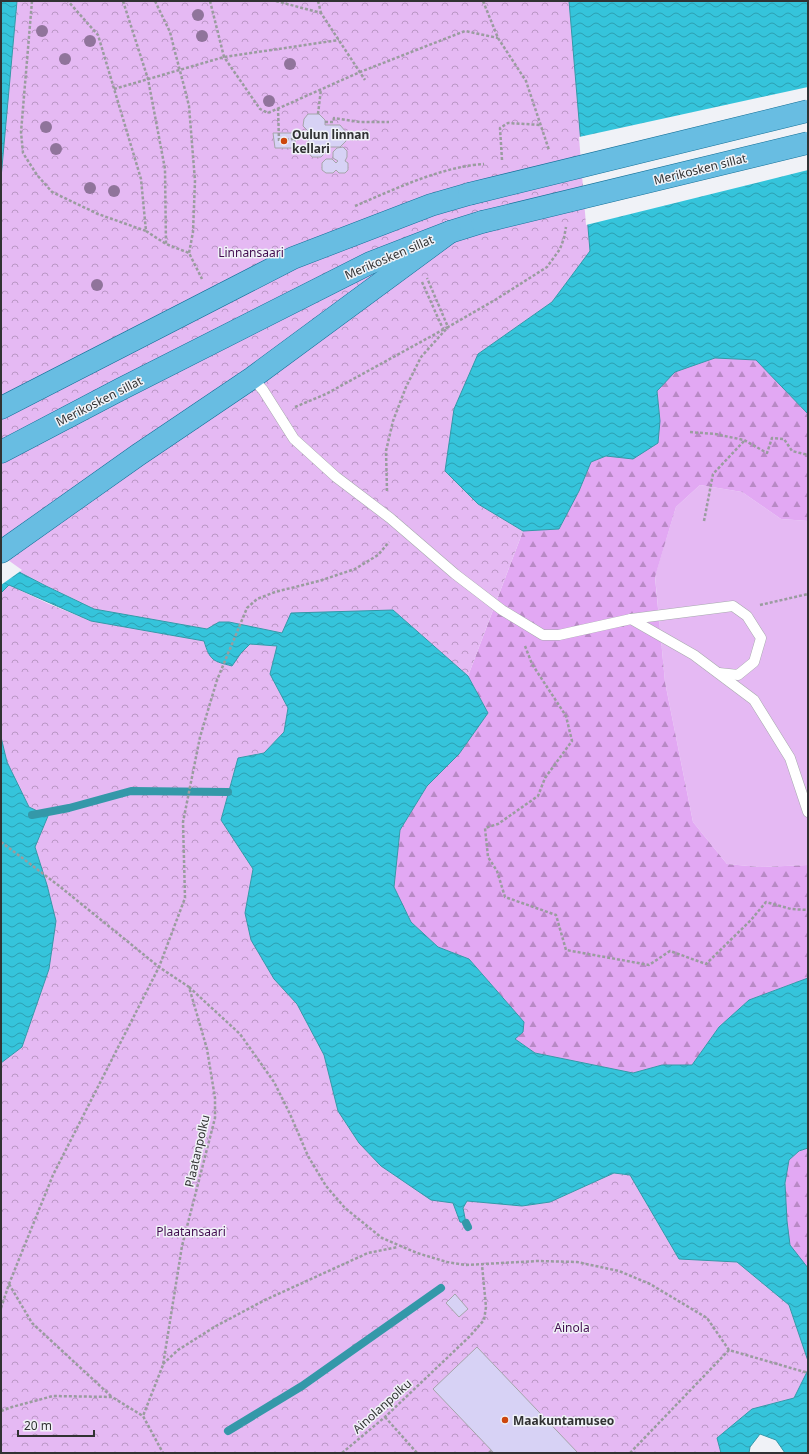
<svg xmlns="http://www.w3.org/2000/svg" width="809" height="1454" viewBox="0 0 809 1454" font-family="'Noto Sans',sans-serif">
  <defs>
    <pattern id="forest-firs" width="22" height="20" patternUnits="userSpaceOnUse"><rect width="22" height="20" fill="#e2a8f3"/><path d="M5 1l3.5 6h-7zM16 11l3.5 6h-7z" fill="#b889c5"/></pattern>
    <pattern id="park-crowns" width="20" height="18" patternUnits="userSpaceOnUse"><rect width="20" height="18" fill="#e5b9f3"/><path d="M2 6a3 3 0 1 1 6 0M12 15a3 3 0 1 1 6 0" fill="none" stroke="#ba97c5"/></pattern>
    <pattern id="water-waves" width="16" height="10" patternUnits="userSpaceOnUse"><rect width="16" height="10" fill="#35c4db"/><path d="M0 5q4-4 8 0t8 0" fill="none" stroke="#2da0b2"/></pattern>
  </defs>
  <rect width="100%" height="100%" fill="#f0f2f7"/>
  <path fill="#e5b9f3" d="M700,485l42,7 39,27 27,2v344l-49,2 -32,-3 -34,-42 -28,-140 -10,-106 21,-69z"/>
  <g fill="url(#forest-firs)">
    <path d="M715,358l41,2 52,54v107l-27,-2 -39,-27 -42,-7 -24,22 -21,70 10,105 28,140 34,42 32,3 49,-2v113l-59,22 -30,27 -27,38h-30l-29,8 -98,-20 -20,-14 9,-17 -55,-63 -31,-12 -27,-25 -17,-35 6,-57 27,-44 32,-32 29,-41 -20,-37 55,-145 36,-2 20,-38 12,-29 15,-6 27,3 27,-38 -3,-30 17,-19z"/>
    <path d="M808,1148v120c-6,-7 -13,-15 -17,-22 -6,-11 -9,-77 -1,-87 5,-6 11,-9 18,-11z"/>
  </g>
  <g fill="url(#park-crowns)">
    <path d="M17,1h552l21,250 -38,51 -74,52v150l45,27 -55,145 -75,-66 -111,23 -53,-11h-10l-12,7 -113,-20 -48,-23 -25,-13 -20,-16v-379z"/>
    <path d="M9,585l40,19 42,17 113,20 2,6 35,6 9,-9 27,2 -7,28 18,34 -4,24 -20,21 -26,5 -17,62 32,49 -8,44 29,66 23,25 27,51 14,56 21,32 22,23 50,33 22,4 7,18 5,2 -2,-15 4,-7 55,5 28,-4 64,-29 16,2 49,84 58,3 52,43 19,56v9l-14,28 -42,11 -35,29 4,15h-720v-390l21,-16 27,-78 -2,-84 -12,-38 13,-31 -19,-9 -22,-45 -6,-25v-144z"/>
  </g>
  <g fill="url(#water-waves)" stroke="#3498a9">
    <path d="M1,1h16l-16,177z"/>
    <path d="M569,1h239v413l-52,-54 -41,-2 -40,14 -18,19 3,30 -2,22 -25,16 -27,-3 -15,6 -12,29 -20,38 -36,2 -45,-27 -33,-33 9,-62 24,-55 74,-52 38,-51z"/>
    <path d="M1,557l20,16 25,13 48,23 113,20 12,-7h10l53,11 9,-20 102,-3 75,66 20,37 -29,41 -32,32 -27,44 -6,57 17,35 27,25 31,12 55,63 -1,10 -8,7 20,14 98,20 29,-8h30l27,-38 30,-27 59,-22v170l-9,3 -10,9 -4,23 2,38 3,24 18,23v93l-19,-56 -52,-43 -58,-3 -49,-84 -16,-2 -64,29 -28,4 -55,-5 -4,7 3,15 -6,-1 -7,-19 -22,-3 -50,-34 -22,-23 -21,-32 -14,-56 -27,-51 -23,-25 -23,-39 -6,-27 8,-44 -32,-49 17,-62 26,-5 20,-21 4,-24 -18,-34 7,-28 -27,-2 -9,9 -9,13c-19,-5 -22,-5 -28,-25l-113,-20 -82,-36 -8,8z"/>
    <path d="M1,737l6,25 22,45 19,9 -13,31 12,38 9,36 -7,48 -27,78 -21,16z"/>
    <path d="M808,1370v83h-23l-9,-13 -16,-6 -10,13 -1,6h-28l-4,-15 35,-29 42,-11z"/>
  </g>
  <g fill="#f0f2f7">
    <path d="M808,87v83l-222,55 -7,-88z"/>
    <path d="M1,555l21,15 -21,15z"/>
  </g>
  <g fill="none" stroke-linecap="round" stroke-linejoin="round">
    <g stroke="#3498a9" stroke-width="8">
      <path d="M32,815l37,-7 62,-17 97,1"/>
      <path d="M466,1223l2,4"/>
      <path d="M228,1431l74,-45 139,-98"/>
    </g>
  </g>
  <g fill="#d7d2f5" stroke="#a5a5aa">
    <path d="M308,114h11l6,6v5h15l6,7v9l-6,6h-13v4l-6,6h-9l-5,-6v-8l3,-5v-5l-7,-7 1,-7z"/>
    <path d="M273,133h22v15h-20z"/>
    <path d="M343,147l4,4v6l-2,4 3,2v7l-3,3h-6l-3,-3 -3,3h-7l-4,-3v-7l4,-4h6l4,4 2,-2 -5,-3v-6l4,-4z"/>
    <path d="M455,1294l13,15 -9,8 -13,-14z"/>
    <path d="M477,1347l101,106h-84l-61,-64z"/>
  </g>
  <g fill="none" stroke-linecap="round" stroke-linejoin="round">
    <defs>
      <g id="service">
        <path d="M252,378l11,12 31,49 42,38 54,41 65,56 47,36 41,25h16l72,-16 63,36 60,45 36,58 18,54"/>
        <path d="M631,619l102,-13 14,10 14,22 -7,24 -16,13 -19,-2"/>
      </g>
      <g id="primary">
        <path d="M1,408l292,-150 138,-53 38,-11"/>
        <path d="M1,452l120,-63 249,-126 80,-31 32,-10"/>
        <path d="M1,552l137,-97 114,-77 198,-146"/>
      </g>
    </defs>
    <use href="#service" stroke="#a7a9ae" stroke-width="11"/>
    <use href="#primary" stroke="#147098" stroke-width="23"/>
    <g stroke="#9a9c9f" stroke-width="2.5" stroke-dasharray="3 2" stroke-linecap="butt">
      <path d="M32,1l-11,131 2,21 14,22 15,17 46,22 48,17 -5,-52 -43,-144 -30,-34"/>
      <path d="M123,1l25,78 17,90 1,75"/>
      <path d="M155,1l15,31 5,20"/>
      <path d="M210,1l14,56 36,52 8,4 92,-41 105,-41 33,7"/>
      <path d="M276,1l45,12 44,67"/>
      <path d="M318,1l3,12"/>
      <path d="M483,1l15,37 28,43 23,69"/>
      <path d="M184,86l5,20 6,75 -2,51 -4,21"/>
      <path d="M114,89l110,-32 115,-17"/>
      <path d="M278,108l1,33 21,-3"/>
      <path d="M318,114l3,-25"/>
      <path d="M325,122h8l1,-4 26,4h29"/>
      <path d="M502,160l-2,-32 8,-5 33,2"/>
      <path d="M355,206c38,-16 77,-35 118,-41"/>
      <path d="M146,231l20,13 23,9 13,26"/>
      <path d="M422,282l21,47"/>
      <path d="M295,407l31,-13 122,-67 -21,-49"/>
      <path d="M690,432l25,2 29,6 23,13 5,-15 12,1 8,12 16,4"/>
      <path d="M387,491l-1,-40 7,-30 13,-34 15,-30 27,-30 47,-27 52,-33 13,-18 4,-11 2,-11"/>
      <path d="M704,521l9,-47 31,-33"/>
      <path d="M760,605l48,-11"/>
      <path d="M525,646l7,18 34,52 6,25 -27,37 -7,18 -40,28 -13,4 3,29 9,14 8,26 51,18 10,35 83,15 21,-14 36,13 45,-44 15,-18 25,7 17,1"/>
      <path d="M1,842l57,43 101,82 30,20 18,62 8,49v20l-33,128 -19,119 -20,51"/>
      <path d="M189,987l51,47 34,48 16,32 18,42 18,30 19,22 37,30 35,15 30,9 18,3 73,-4 39,1 42,9 31,13 57,34 22,32 79,23"/>
      <path d="M9,1284l23,39 80,74"/>
      <path d="M1,1308l8,-24 44,-109 106,-208 26,-69 -2,-76 17,-85 17,-57 30,-72 10,-9 18,-7 44,-11 36,-12 23,-14 11,-13"/>
      <path d="M163,1364l15,-14 38,-24 49,-26 103,-47 30,-6"/>
      <path d="M1,1411l11,-4 41,-11 59,1 31,19 20,37"/>
      <path d="M385,1417l32,36"/>
      <path d="M342,1453l43,-36 84,-80 15,-17 2,-13 -4,-42"/>
      <path d="M489,1453l3,-3"/>
      <path d="M630,1453l99,-103"/>
    </g>
    <use href="#service" stroke="#fff" stroke-width="10"/>
    <use href="#primary" stroke="#68bde2" stroke-width="22"/>
    <defs>
      <g id="primary-bridge">
        <path d="M469,194l339,-83"/>
        <path d="M482,222l326,-79"/>
      </g>
    </defs>
    <use href="#primary-bridge" stroke="#147098" stroke-width="23" stroke-linecap="butt"/>
    <g stroke="#9a9c9f" stroke-width="2.5" stroke-dasharray="3 2" stroke-linecap="butt">
      <path d="M175,52l9,34"/>
      <path d="M473,165l11,-1"/>
    </g>
    <use href="#primary-bridge" stroke="#68bde2" stroke-width="22"/>
  </g>
  <g fill="#90749b">
    <circle cx="198" cy="15" r="6"/>
    <circle cx="42" cy="31" r="6"/>
    <circle cx="202" cy="36" r="6"/>
    <circle cx="90" cy="41" r="6"/>
    <circle cx="65" cy="59" r="6"/>
    <circle cx="290" cy="64" r="6"/>
    <circle cx="269" cy="101" r="6"/>
    <circle cx="46" cy="127" r="6"/>
    <circle cx="56" cy="149" r="6"/>
    <circle cx="90" cy="188" r="6"/>
    <circle cx="114" cy="191" r="6"/>
    <circle cx="97" cy="285" r="6"/>
  </g>
  <g fill="#cd460d" stroke="#f0f2f7" stroke-width="1.5">
    <circle cx="284" cy="141" r="4"/>
    <circle cx="505" cy="1420" r="4"/>
  </g>
  <g text-anchor="middle" dominant-baseline="central" stroke-width="3" stroke-linejoin="round" paint-order="stroke">
    <g font-size="12" font-weight="bold" fill="#313233" stroke="#f0f2f7" text-anchor="start">
      <text x="292" y="134">Oulun linnan<tspan x="292" dy="14">kellari</tspan></text>
      <text x="513" y="1420">Maakuntamuseo</text>
    </g>
    <g font-size="12" fill="#313233" stroke="#f0f2f7">
      <text transform="translate(700 169) rotate(-14)">Merikosken sillat</text>
      <text transform="translate(389 257) rotate(-23)">Merikosken sillat</text>
      <text transform="translate(99 401) rotate(-27)">Merikosken sillat</text>
      <text transform="translate(197 1151) rotate(-77)">Plaatanpolku</text>
      <text transform="translate(382 1406) rotate(-42)">Ainolanpolku</text>
    </g>
    <g font-size="12" fill="#420d50" stroke="#f0f2f7">
      <text x="251" y="252">Linnansaari</text>
      <text x="191" y="1231">Plaatansaari</text>
      <text x="572" y="1327">Ainola</text>
    </g>
  </g>
  <rect width="809" height="1454" fill="none" stroke="#313233" stroke-width="4"/>
  <path d="M18 1430v6h76v-6" fill="none" stroke="#313233" stroke-width="2"/>
  <text x="24" y="1430" font-size="12" fill="#313233" stroke="#f0f2f7" stroke-width="3" paint-order="stroke">20 m</text>
</svg>
